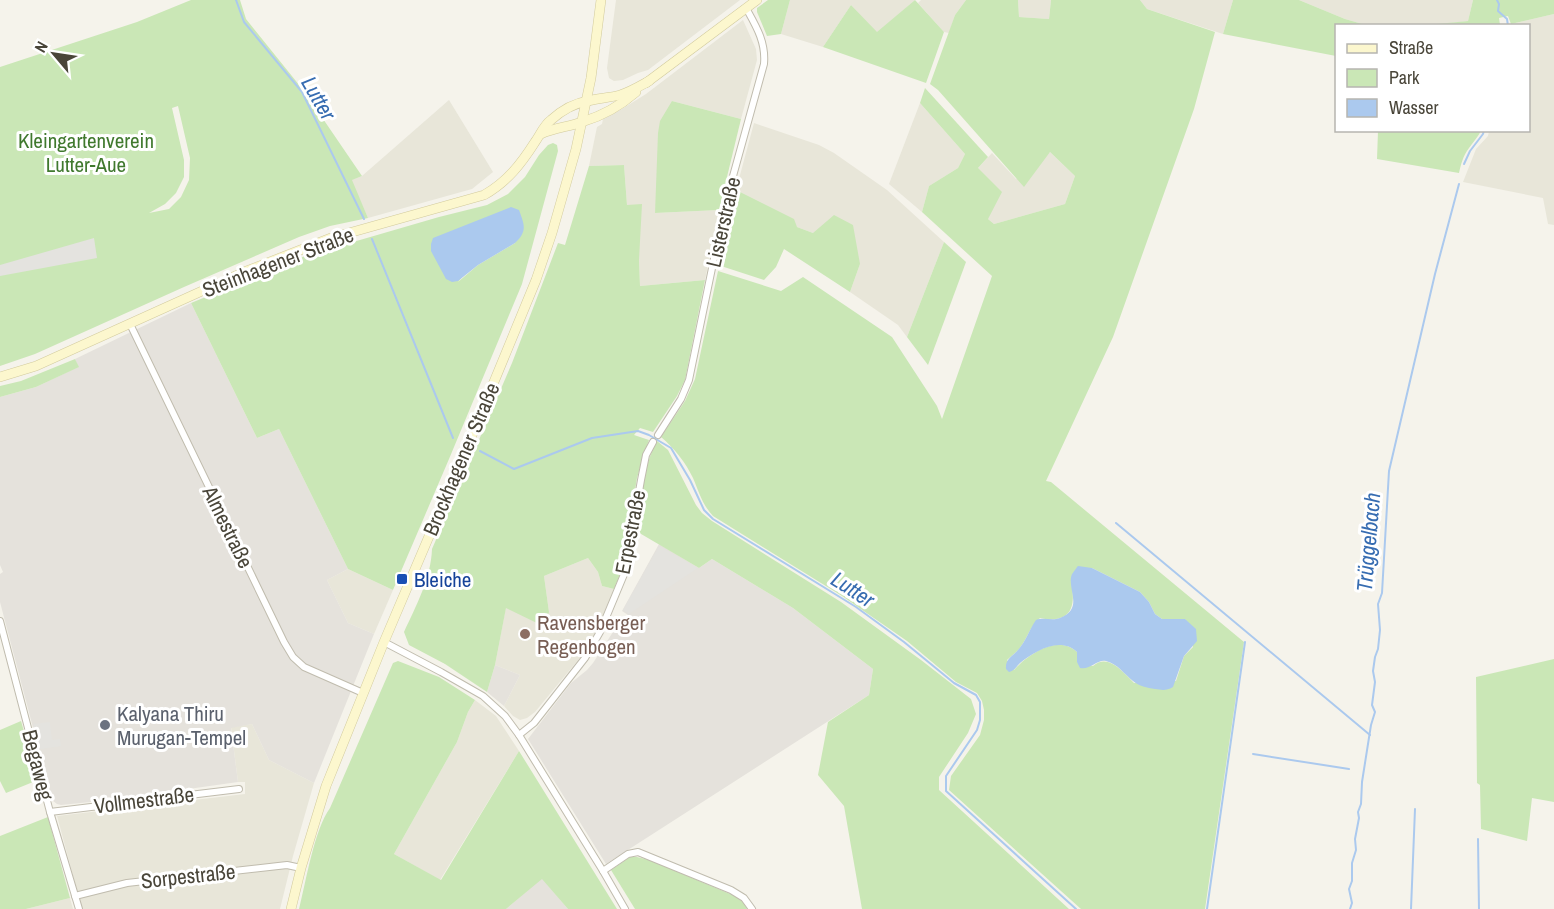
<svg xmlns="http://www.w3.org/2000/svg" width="1554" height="909" viewBox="0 0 1554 909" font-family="'Archivo Narrow',sans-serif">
  <rect width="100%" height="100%" fill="#f5f3eb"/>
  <g fill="#e8e6d9">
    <path d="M616,0h124l-92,70 -10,3 -15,7 -9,1 -5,-3 -2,-10z"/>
    <path d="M790,0h125l-38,33 -26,-28 -28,42 -42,-13z"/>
    <path d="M921,0h45l-11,15 -6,18 -5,-1 -26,-29z"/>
    <path d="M1018,0h33l-2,19 -30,-2z"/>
    <path d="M1140,0h93l-10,34 -76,-25z"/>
    <path d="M1299,0h174l-5,21 -41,5 -61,-1 -21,-6z"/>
    <path d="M1554,14v211l-6,-1 -5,-26 -80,-16 13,-33 12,-13 1,-5 39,-1v-104l-17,-1v-1z"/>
    <path d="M743,20l13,29 1,11 -16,59 -69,-18 -17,112 64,-3 -14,70 -65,6 -1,-26 -12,-55 -3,-40 -35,1 8,-39 5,-3 1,-5 19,-10 24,-15z"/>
    <path d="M449,100l44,72 -21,17 -104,29 -17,-38 11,-4z"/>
    <path d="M920,103l45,51 -7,14 -29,18 -7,26 -33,-28z"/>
    <path d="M754,123l65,22 15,8 53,37 57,52 -37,95 -9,-12 -48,-33 10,-28 -47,-31 -16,-6 -61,-37z"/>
    <path d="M1050,152l25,24 -10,28 -71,20 -6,-5 -10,-51 14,-15 24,26z"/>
    <path d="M588,558l10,14 4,14 12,3 -16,41 -10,18 -53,64 -8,6 -7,2 -7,-4 -9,-10 16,-31 -25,-10 11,-58 43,5 -5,-36z"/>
    <path d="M348,569l45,21 -19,44 -26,-11 -21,-43z"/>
    <path d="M475,700l21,16 23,35 -79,129 -46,-26 63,-112 11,-30z"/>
    <path d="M252,724l17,36 45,23 -21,73 -13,53h-198l-25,-93 188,-22v-12h-7l-7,-55z"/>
    <path d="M70,898l3,11h-47z"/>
  </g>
  <g fill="#e5e2dc">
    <path d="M191,303l66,135 22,-9 69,140 -21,11 21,43 26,11 -60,149 -45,-23 -17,-36 -21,4 7,54 -128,18 -49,5 -4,-1 -5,-4 -52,-198v-28l3,-2 -3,-7v-168l36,-10 42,-20 -3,-8z"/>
    <path d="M659,544l40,24 13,-9 81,49 80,61 -4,26 -263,169 -78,-125 43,-56 16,-13 6,-7 29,-45 6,-3 -6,-4z"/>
    <path d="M495,665l25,10 -16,31 -17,-14z"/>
    <path d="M542,878l26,31h-62z"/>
  </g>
  <g fill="#cae7b6" fill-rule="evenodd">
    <path d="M191,0h49l6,19 58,72 58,85 -10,4 16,38 -38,8 -31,11 -115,50 -149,67 -35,12v-299l137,-45zM178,106l12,52 -1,22 -8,17 -12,12 -20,4 16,-9 11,-11 8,-16v-17l-12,-52z"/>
    <path d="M768,0h22l-9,34 -14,2 -10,-24v-4z"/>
    <path d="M915,0l29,32 -18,51 -103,-36 28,-42 26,27z"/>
    <path d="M966,0h52l1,17 30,2 2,-19h89l7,9 68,23 -21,77 -81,228 -67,144 5,1 193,160 -39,267h-124l-132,-119 2,-14 29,-41 4,-15v-10l-2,-9 -5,-8 -21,-11 -49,-41 -65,-45 -129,-80c-11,-12 -14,-24 -20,-38 -7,-15 -19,-30 -32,-41l24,-36 10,-22 23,-108 63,20 22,-14 89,60 45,69 5,13 50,-143 -70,-64 7,-26 29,-18 7,-14 -45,-51 5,-15 63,69 -10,11 24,24 -14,27 6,5 71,-20 10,-28 -25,-24 -26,35 -86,-97 -8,-6 25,-69zM1092,568l48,24 9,10 6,12 7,5h23l8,28 -9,9 -8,25 -42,2c-11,-11 -26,-30 -41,-17l-16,-4v-10c-19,-19 -50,3 -63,18l-7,-10c4,-4 9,-7 12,-11 9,-11 9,-20 21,-31 5,1 10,2 15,1 21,-2 19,-23 16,-38z"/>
    <path d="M1233,0h66l46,19 21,6 -30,1v30l-113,-22z"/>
    <path d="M1473,0h81v14l-43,10 -3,-8 -9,2 1,7h-73l41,-4z"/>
    <path d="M672,101l69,18 -22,91 -64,3 3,-80 2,-12z"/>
    <path d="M1378,131v-1l103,1c-3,6 -8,11 -12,17 -6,8 -8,16 -10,25l-82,-14z"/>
    <path d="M553,143l4,2 1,6 -36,133 -73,175 -56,131 -45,-21 -69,-140 -22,9 -66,-135 114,-47 134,-39 48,-12 21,-11 17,-17 14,-22 9,-10zM519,210l-4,33 -37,22 -20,17z"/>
    <path d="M624,165l3,40 15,-1 -3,56 1,26 65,-6 -20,100 -8,16 -24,36 -13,-4 -6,7 15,5 -5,14 -7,24 -16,94 -7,17 -12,-3 -4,-14 -10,-14 -44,18 5,36 -6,14 -37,-18 -11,57 -8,27 -42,-28 -36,-19 -5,-13c12,-26 27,-54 28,-83l80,-186 46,-120 7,2 24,-79z"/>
    <path d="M736,190l58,29 3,8 16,6 21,-18 19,10 7,39 -10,28 -66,-43 -8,18 -12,13 -43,-14 11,-62z"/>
    <path d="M944,242l22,20 -38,103 -21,-28z"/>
    <path d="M75,359l4,8 -43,20 -36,10v-11l21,-5z"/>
    <path d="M657,441l11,9 28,55 6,8 10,8 129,81 80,58 50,39 5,15 -8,19 -29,44v13l130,119h-207l-18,-103 -26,-31 10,-53 41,-27 4,-26 -80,-61 -81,-49 -13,9 -63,-37c4,-31 6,-62 21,-90z"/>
    <path d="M1554,659v143l-22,-4 -5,43 -46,-12 -1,-44 -3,-2 -1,-106z"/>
    <path d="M398,661l41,16 36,23 -7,12 -11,30 -63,112 47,26 78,-129 98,158h-49l-26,-30 -36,30h-207c7,-27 15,-79 31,-101l63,-145z"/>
    <path d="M21,721l17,59 -32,13 -6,-12v-51z"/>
    <path d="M48,817l22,81 -44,11h-26v-73z"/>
    <path d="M630,857h7l12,3 86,36 8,6 4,7h-112l-24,-39z"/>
  </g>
  <g fill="#e4e3df">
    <path d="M94,238l3,20 -97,18v-11z"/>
    <path d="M659,546l39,22 -69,46 -6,-4z"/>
    <path d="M50,722l2,18 8,-1 1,7 -21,3 -7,-25z"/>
  </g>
  <g fill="#abc9ee">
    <path d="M511,207l8,3c5,14 9,21 -4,33l-37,22 -20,16 -6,1 -6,-3 -15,-28v-7l2,-6z"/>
    <path d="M1078,566l14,2 48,24 9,10 6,12 7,5h23l11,10 1,12 -13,15 -11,31c-7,4 -11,3 -18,2 -8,-1 -16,-3 -22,-8 -9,-7 -15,-17 -27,-20 -9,-2 -15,9 -26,7l-3,-6v-10c-17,-16 -42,-1 -57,11 -4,4 -5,7 -11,9l-3,-3c-1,-10 6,-12 12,-19 8,-9 11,-20 18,-30 8,-3 16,1 24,-2 25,-10 6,-29 12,-44 1,-1 5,-7 6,-8z"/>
  </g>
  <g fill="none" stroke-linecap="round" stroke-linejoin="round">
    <g stroke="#abc9ee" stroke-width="2">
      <path d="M236,0l8,22 58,70 62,127"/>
      <path d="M1497,0l2,4 -1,7 9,8 1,7"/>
      <path d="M1464,164l6,-13 13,-17 1,-4"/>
      <path d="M372,239l81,199"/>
      <path d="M480,451l34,18 78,-31 46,-7 11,4 22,13 19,32 14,30 9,9 143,88 48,35 50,41 22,12 4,7v18l-3,10 -31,46v15l130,118"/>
      <path d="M1116,523l254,212"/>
      <path d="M1253,754l96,15"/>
      <path d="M1478,839l1,70"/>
      <path d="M1207,909l38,-267"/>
      <path d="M1350,909l2,-6 -3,-14 3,-8v-18l4,-13 -1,-11 4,-21 -1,-6 3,-8 1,-22 9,-57 4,-13 -3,-7 3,-23 -2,-11 2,-14 3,-8 2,-19 -2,-26 4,-11 7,-122 46,-197 24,-90"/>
      <path d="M1411,909l4,-100"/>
    </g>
    <defs>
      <g id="street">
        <path d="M130,324l154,318 9,15 11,10 59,26"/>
        <path d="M658,435l23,-36 8,-19 36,-175 39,-141c2,-22 -8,-38 -18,-56"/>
        <path d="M0,621l50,191 29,97"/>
        <path d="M384,642l57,30 42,24 22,20 14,19 84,136 22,38"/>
        <path d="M519,735l15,-12 51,-65 15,-26 25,-60 16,-92 5,-25 7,-13"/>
        <path d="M50,812l189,-23"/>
        <path d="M603,871l25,-17 10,-2 93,38 13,8 8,11"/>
        <path d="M75,896l52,-13 160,-18 14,3"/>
      </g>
      <g id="secondary">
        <path d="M646,83l111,-83"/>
        <path d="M541,134c13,-6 27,-7 41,-12 20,-6 38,-16 54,-30"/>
        <path d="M0,377l36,-11 208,-94 87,-34 153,-43c23,-13 37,-31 51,-53 5,-7 9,-17 16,-22 10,-9 24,-17 37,-19 10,-3 21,-3 32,-6 10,-3 20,-9 29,-14"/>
        <path d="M291,909l10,-41 25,-82 58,-144 86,-202 66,-160 16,-47 24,-84 15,-71 10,-78"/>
      </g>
    </defs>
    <use href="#street" stroke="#c0bcae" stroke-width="8"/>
    <use href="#secondary" stroke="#d2cb9d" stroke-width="10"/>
    <use href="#street" stroke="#fff" stroke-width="6"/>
    <use href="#secondary" stroke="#fcf7ce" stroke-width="9"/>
  </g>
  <rect fill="#1a4fb4" stroke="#fff" stroke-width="2" x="396" y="573" width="12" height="12" rx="3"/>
  <circle fill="#8d6e63" stroke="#fff" stroke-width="2" cx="525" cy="634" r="6"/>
  <circle fill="#6b7280" stroke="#fff" stroke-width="2" cx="105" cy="725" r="6"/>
  <g text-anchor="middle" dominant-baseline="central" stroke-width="6" stroke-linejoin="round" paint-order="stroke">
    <g font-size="21" fill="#40792e" stroke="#fff">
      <text x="86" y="140">Kleingartenverein<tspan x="86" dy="24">Lutter-Aue</tspan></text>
    </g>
    <g font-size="21" fill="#494539" stroke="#fff">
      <text transform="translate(723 222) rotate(-77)">Listerstraße</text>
      <text transform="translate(278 262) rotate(-21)">Steinhagener Straße</text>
      <text transform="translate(461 459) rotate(-67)">Brockhagener Straße</text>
      <text transform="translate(228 527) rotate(64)">Almestraße</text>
      <text transform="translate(630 532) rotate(-79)">Erpestraße</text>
      <text transform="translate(38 765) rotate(76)">Begaweg</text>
      <text transform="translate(144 800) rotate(-7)">Vollmestraße</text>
      <text transform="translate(188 876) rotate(-6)">Sorpestraße</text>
    </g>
    <g font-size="21" fill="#164399" stroke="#fff" text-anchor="start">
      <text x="414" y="579">Bleiche</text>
    </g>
    <g font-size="21" fill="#785e54" stroke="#fff" text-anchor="start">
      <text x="537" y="622">Ravensberger<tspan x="537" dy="24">Regenbogen</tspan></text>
    </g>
    <g font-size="21" fill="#5b616d" stroke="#fff" text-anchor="start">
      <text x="117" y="713">Kalyana Thiru<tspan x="117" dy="24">Murugan-Tempel</tspan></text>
    </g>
    <g font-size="22" font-style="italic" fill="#366cb1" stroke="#fff">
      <text transform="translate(319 98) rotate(60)">Lutter</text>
      <text transform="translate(1368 542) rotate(-85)">Trüggelbach</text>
      <text transform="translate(853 589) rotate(33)">Lutter</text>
    </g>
  </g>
  <rect x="1335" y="24" width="195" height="108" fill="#ffffff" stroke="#b6b5b0" stroke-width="1.5"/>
  <rect x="1347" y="44" width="30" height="9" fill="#fcf7ce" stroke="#b6b5b0" stroke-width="1.5"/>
  <text x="1389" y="54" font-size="18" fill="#494539">Straße</text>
  <rect x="1347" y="69" width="30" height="18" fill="#cae7b6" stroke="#b6b5b0" stroke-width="1.5"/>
  <text x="1389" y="84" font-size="18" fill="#494539">Park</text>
  <rect x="1347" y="99" width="30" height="18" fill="#abc9ee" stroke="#b6b5b0" stroke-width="1.5"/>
  <text x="1389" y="114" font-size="18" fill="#494539">Wasser</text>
  <g transform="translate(54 54) rotate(299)" stroke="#ffffff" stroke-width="4.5" paint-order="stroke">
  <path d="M0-4.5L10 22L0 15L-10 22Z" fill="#494539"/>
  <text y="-9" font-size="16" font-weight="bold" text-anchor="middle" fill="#494539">N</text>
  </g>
</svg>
